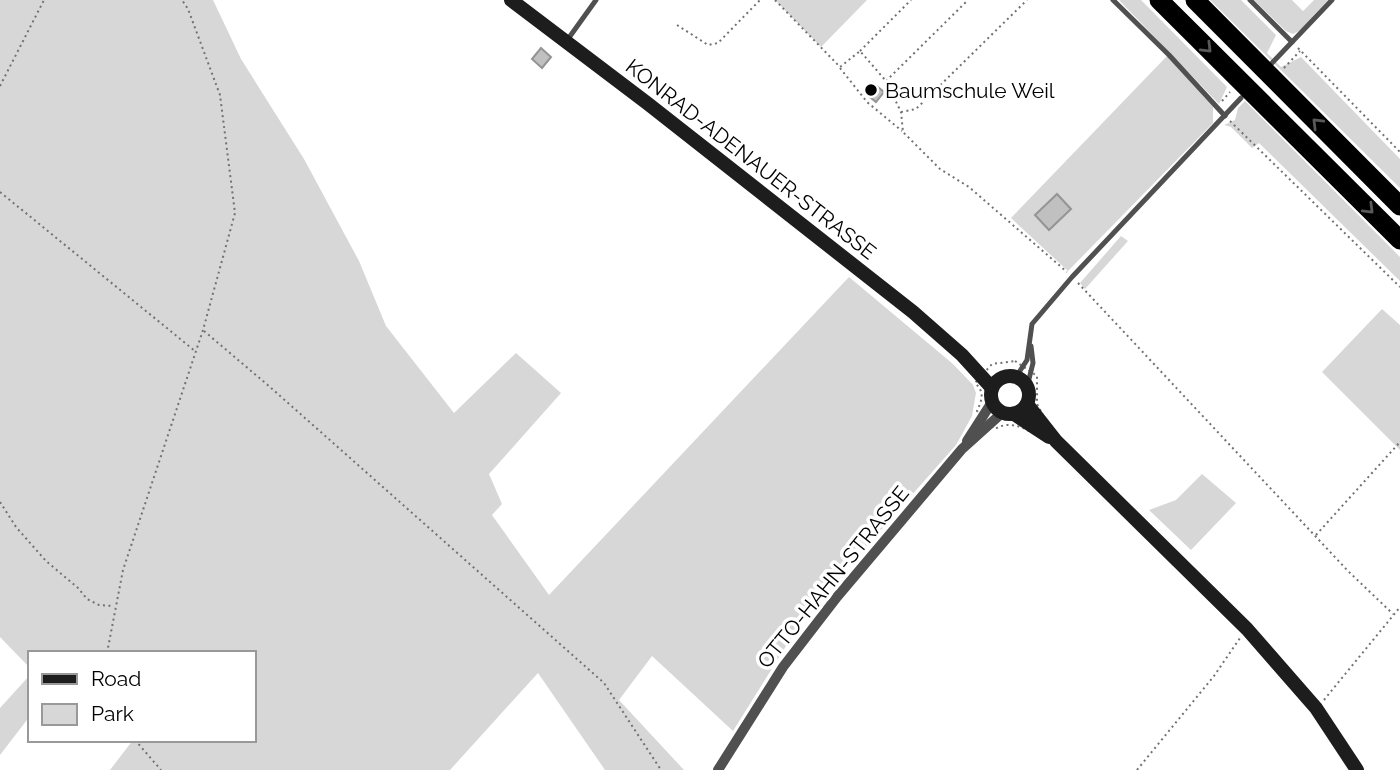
<svg xmlns="http://www.w3.org/2000/svg" width="1400" height="770" viewBox="0 0 1400 770" font-family="Raleway,sans-serif">
  <rect width="100%" height="100%" fill="#fff"/>
  <g fill="#d7d7d7">
    <path d="M0,0h213l28,59 63,100 55,102 27,65 68,87 62,-60 45,40 -72,81 13,30 -10,11 57,80 300,-318 104,87 20,21 3,8 -4,23 -16,29 -99,112 -4,1 -35,37 -85,136 -81,-75 -33,44 65,70h-79l-67,-97 -88,97h-340l23,-30h121v-87h-224v15l-30,-31z"/>
    <path d="M775,0h92l-46,47z"/>
    <path d="M1119,0h22l86,87 -8,17z"/>
    <path d="M1210,0h31l35,35 -9,18 14,14 20,-10 99,102v29z"/>
    <path d="M1254,0h38l11,11 11,-11h14l-29,31 -6,3 -7,-3z"/>
    <path d="M1167,56l46,51v16l-145,148 -57,-53z"/>
    <path d="M1245,101l155,156v24l-141,-138 -7,5 -21,-21 -7,-2 11,-5 3,-12z"/>
    <path d="M1121,236l7,5 -43,48 -5,-6z"/>
    <path d="M1382,309l18,16v125l-78,-78z"/>
    <path d="M1202,474l34,29 -45,47 -42,-40 27,-10z"/>
    <path d="M30,675v41l-30,39v-47z"/>
  </g>
  <g fill="#c0c0c0" stroke="#949494" stroke-width="2">
    <path d="M541,48l10,9 -9,11 -10,-9z"/>
    <path d="M873,83l11,9 -8,10 -11,-9z"/>
    <path d="M1057,194l14,15 -22,21 -14,-15z"/>
  </g>
  <g fill="none" stroke-linecap="round" stroke-linejoin="round">
    <g stroke="#727272" stroke-width="2" stroke-dasharray="2 3.5" stroke-linecap="butt">
      <path d="M775,0l65,67 20,-16 26,30 15,31 2,20 37,37 29,18 98,85"/>
      <path d="M677,25l31,20 10,-2 42,-43"/>
      <path d="M1298,48l102,104"/>
      <path d="M860,51l51,-51"/>
      <path d="M840,68l27,34 35,29"/>
      <path d="M1284,68l16,-17"/>
      <path d="M886,81l82,-81"/>
      <path d="M0,86l44,-86"/>
      <path d="M1222,101l8,-9"/>
      <path d="M901,112l15,-3 111,-109"/>
      <path d="M1230,121l170,166"/>
      <path d="M0,192l195,159"/>
      <path d="M1078,283l270,288 45,43"/>
      <path d="M204,331l66,56 334,296 57,87"/>
      <path d="M1015,361l22,15v28l6,11 -14,16c-11,-6 -23,-9 -34,-2l-18,-18c5,-11 8,-19 -2,-28l17,-19z"/>
      <path d="M0,502l16,25 30,34 32,27 9,11 12,6 15,1"/>
      <path d="M1316,535l84,-93"/>
      <path d="M107,653l16,-83 80,-240 32,-117 -15,-118 -32,-86 -6,-9"/>
      <path d="M28,669l2,1"/>
      <path d="M1324,700l76,-93"/>
      <path d="M135,740l26,30"/>
      <path d="M1137,770l77,-94 26,-38"/>
    </g>
    <g stroke="#505050" stroke-width="5">
      <path d="M1113,0l56,55 56,61"/>
      <path d="M1250,0l42,42"/>
      <path d="M568,39l28,-39"/>
      <path d="M1272,63l60,-63"/>
      <path d="M1016,377l11,-17 5,-36 40,-47 169,-179"/>
      <path d="M1027,387l6,-24 -2,-17"/>
    </g>
    <g stroke="#505050" stroke-width="10">
      <path d="M967,441l25,-39"/>
      <path d="M718,770l65,-103 54,-70 125,-148 40,-36"/>
    </g>
    <g stroke="#1d1d1d" stroke-width="14">
      <path d="M511,0l136,103 266,209 49,43 30,33"/>
      <circle cx="1010" cy="395" r="19"/>
      <path d="M1027,404l29,37 191,188 69,79 41,62"/>
      <path d="M1014,414l35,23"/>
    </g>
    <g stroke="#000" stroke-width="19">
      <path d="M1159,0l241,240"/>
      <path d="M1195,0l205,206"/>
    </g>
  </g>
  <defs><path id="oneway-chevron" d="M-2-3.5L2.5 0L-2 3.5" fill="none" stroke-width="1.6" stroke-linecap="round" stroke-linejoin="round" transform="scale(1.75)"/></defs>
  <g stroke="#595959">
    <use href="#oneway-chevron" transform="translate(1207 48) rotate(45)"/>
    <use href="#oneway-chevron" transform="translate(1317 123) rotate(-135)"/>
    <use href="#oneway-chevron" transform="translate(1369 209) rotate(45)"/>
  </g>
  <circle fill="#000" stroke="#fff" stroke-width="2.5" cx="871" cy="90" r="7"/>
  <g text-anchor="middle" dominant-baseline="central" stroke-width="7" stroke-linejoin="round" paint-order="stroke">
    <g font-size="21" fill="#000" stroke="#fff" text-anchor="start">
      <text x="885" y="90">Baumschule Weil</text>
    </g>
    <g font-size="21" fill="#000" stroke="#fff">
      <text transform="translate(751 159) rotate(38)">KONRAD-ADENAUER-STRASSE</text>
      <text transform="translate(833 577) rotate(-51)">OTTO-HAHN-STRASSE</text>
    </g>
  </g>
  <rect x="28" y="651" width="228" height="91" fill="#ffffff" stroke="#999999" stroke-width="2"/>
  <rect x="42" y="674" width="35" height="10" fill="#1d1d1d" stroke="#999999" stroke-width="2"/>
  <text x="91" y="686" font-size="21" fill="#000000">Road</text>
  <rect x="42" y="704" width="35" height="21" fill="#d7d7d7" stroke="#999999" stroke-width="2"/>
  <text x="91" y="721" font-size="21" fill="#000000">Park</text>
</svg>
